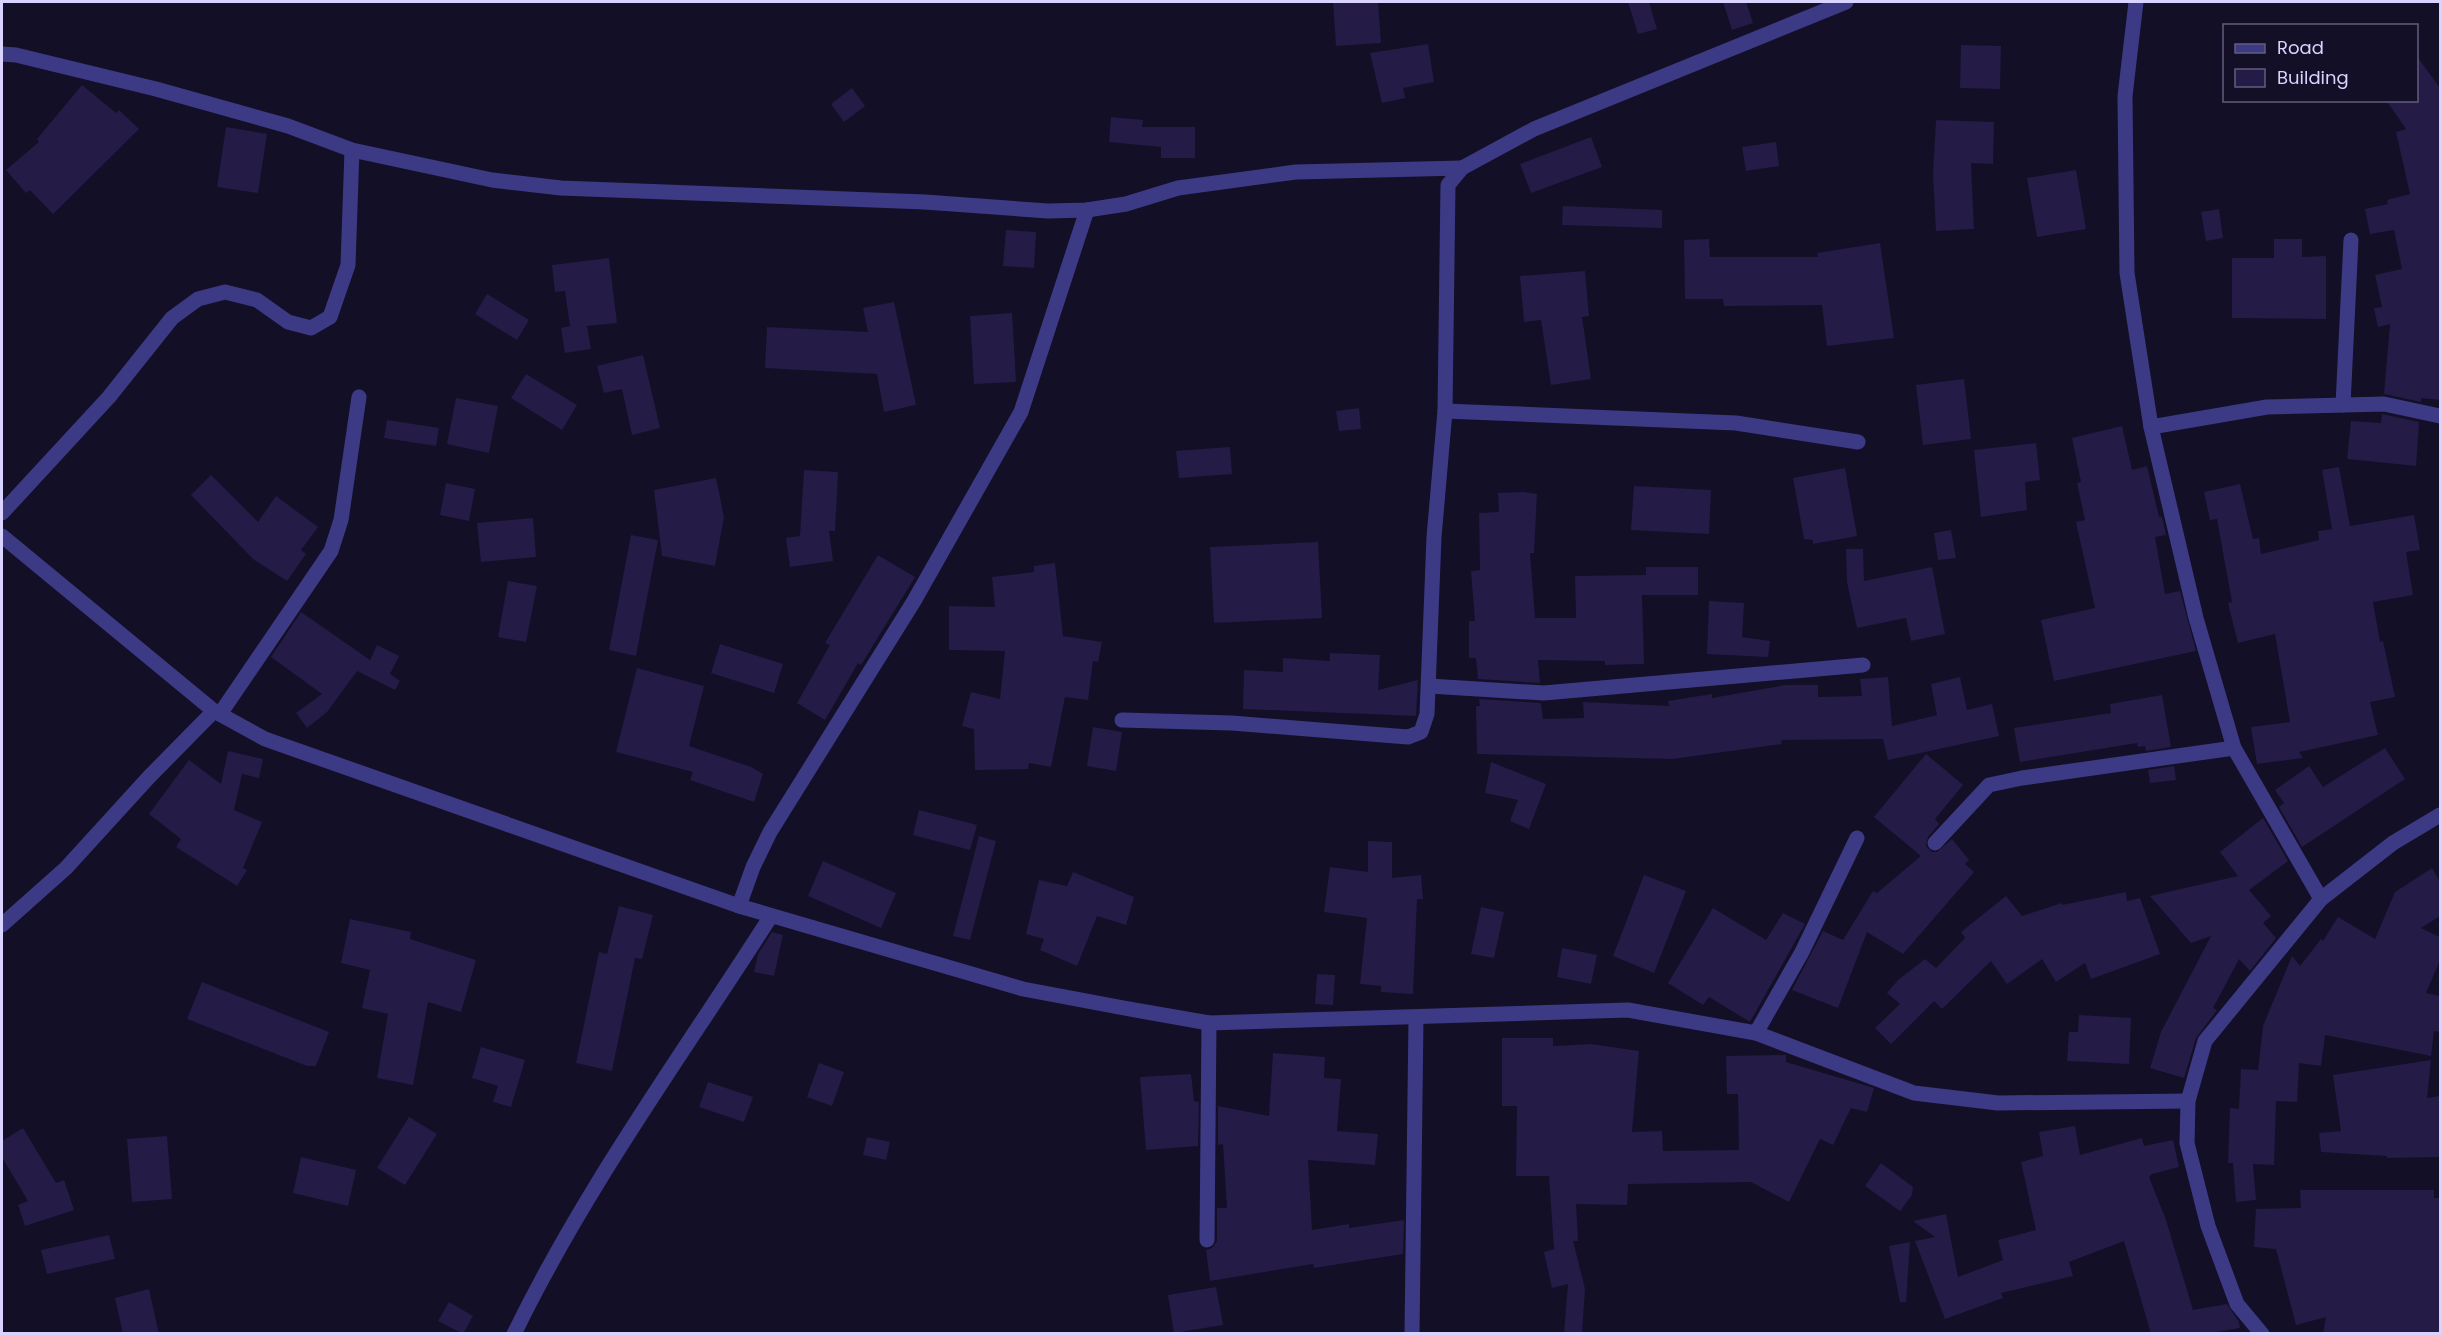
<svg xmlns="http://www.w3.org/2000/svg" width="2442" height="1335" viewBox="0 0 2442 1335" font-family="Poppins,sans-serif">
  <rect width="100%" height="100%" fill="#130f26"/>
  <g fill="#241b47">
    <path d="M1333,2h45l3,41 -45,3z"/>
    <path d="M1628,2h21l8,27 -19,5z"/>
    <path d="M1723,2h23l7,21 -21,7z"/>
    <path d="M1428,44l6,38 -31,6 2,10 -23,5 -12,-50z"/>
    <path d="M1961,45l40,1 -1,43 -40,-1z"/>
    <path d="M2416,55l24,33v312l-19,-2v4l-37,-8 6,-70 -12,3 -4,-19 8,-1 -7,-32 27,-6 -8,-39 -24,4 -5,-25 23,-5 -1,-4 23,-6 -14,-62 10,-3 -20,-29h30z"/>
    <path d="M82,85l34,28 3,-3 20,19 -86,85 -23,-24 -4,3 -20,-23 33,-28 -2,-3z"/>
    <path d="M852,88l13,18 -21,16 -13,-18z"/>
    <path d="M1111,117l32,3 -1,7h53v31h-34v-11l-52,-5z"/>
    <path d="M1936,120l58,2 -1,42 -22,-1 3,66 -38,2 -3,-56z"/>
    <path d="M226,127l41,7 -9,59 -41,-6z"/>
    <path d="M1591,137l11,30 -71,26 -11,-29z"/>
    <path d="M1776,142l3,24 -33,5 -4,-24z"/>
    <path d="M2076,170l10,59 -49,8 -10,-59z"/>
    <path d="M1563,206l99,4v18l-100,-3z"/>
    <path d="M2219,209l4,29 -17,3 -5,-29z"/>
    <path d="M1006,230l30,2 -2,36 -31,-2z"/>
    <path d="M1709,239l1,18h108l-1,-4 63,-10 14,95 -67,8 -5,-41 -98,1 -1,-7h-38l-1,-59z"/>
    <path d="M2274,239h28v18l24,-1v63l-94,-1v-60h42z"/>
    <path d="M609,258l8,65 -30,3 4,23 -26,4 -4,-25 9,-2 -5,-35 -10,1 -3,-27z"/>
    <path d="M1585,271l4,45 -7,1 9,62 -40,6 -10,-65 -17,2 -4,-46z"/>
    <path d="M487,294l42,26 -12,20 -42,-26z"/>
    <path d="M894,302l22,103 -32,7 -7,-38 -112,-6 2,-41 101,5 -5,-24z"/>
    <path d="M1012,313l4,69 -42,2 -4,-68z"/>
    <path d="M643,355l17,73 -28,7 -10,-46 -18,4 -7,-27z"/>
    <path d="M526,374l51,31 -15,25 -51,-32z"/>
    <path d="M1964,379l7,60 -48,6 -7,-60z"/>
    <path d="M456,398l42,8 -9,47 -42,-9z"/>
    <path d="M1359,408l2,21 -22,2 -3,-20z"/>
    <path d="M2382,414l37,8 -3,44 -69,-7 4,-38 30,2z"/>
    <path d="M387,420l52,8 -3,18 -52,-8z"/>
    <path d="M2122,426l10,44 15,-4 12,51h3l4,18 -11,2 10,57 15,-3 16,60 -142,30 -13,-61 54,-12 -19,-86 9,-2 -8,-37 4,-1 -9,-44z"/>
    <path d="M2036,443l4,37 -15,2 2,28 -46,7 -7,-67z"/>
    <path d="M1230,447l2,27 -53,4 -3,-27z"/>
    <path d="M2339,467l11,59 64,-11 6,35 -14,2 7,43 -40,7 7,40 3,-1 12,56 -25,5 8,33 -79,17 4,6 -46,6 -6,-37 39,-5 -15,-88 -37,9 -10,-40 4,-1 -15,-83 -7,1 -6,-28 36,-8 13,55 6,-1 2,16 58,-14 -1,-9 14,-2 -10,-59z"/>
    <path d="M1845,468l12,68 -44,8v-4l-9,-1 -11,-61z"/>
    <path d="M804,470l34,2 -3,59h-6l4,30 -43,6 -4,-29 14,-2z"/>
    <path d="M211,475l47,47 18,-26 42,31 -17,23 5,4 -19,27 -34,-22 -62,-64z"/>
    <path d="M716,478l8,39 -9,49 -53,-10 -8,-66z"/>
    <path d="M446,483l29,6 -6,32 -29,-6z"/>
    <path d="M1634,486l77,4 -2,44 -78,-4z"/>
    <path d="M1524,492l13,2 -3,59h-4l5,65h41l-1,-42 71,-1v-8h52v28h-56l2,69 -39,1v-4l-67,-1 2,23 -62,-4 -2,-21h-7v-37h6l-4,-50 9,-1 -1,-57 20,-1 -1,-19z"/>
    <path d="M533,518l3,39 -55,5 -4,-39z"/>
    <path d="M1951,530l5,28 -18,2 -4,-27z"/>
    <path d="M631,535l27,5 -22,116 -27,-6z"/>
    <path d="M1318,542l4,76 -108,5 -4,-76z"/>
    <path d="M1846,549h17l1,32 68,-14 13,67 -34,7 -5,-23 -49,10 -10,-46z"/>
    <path d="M878,555l37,22 -54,88 -3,-2 -33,57 -28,-17 33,-58 -5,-2z"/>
    <path d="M1055,563l8,73 39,6 -4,20 -5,-1 -5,39 -23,-3 -14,70 -22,-4 -1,6 -53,1 -1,-41 -12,-3 9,-34 29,7 5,-48 -56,-1v-44l46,1 -3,-30 42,-5v-6z"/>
    <path d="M508,581l29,5 -11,56 -28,-5z"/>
    <path d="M1709,601l35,2 -2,34 28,4 -2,16 -61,-3z"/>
    <path d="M301,612l69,48 7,-15 22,11 -9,18 10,7 -5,9 -38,-19 -30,41 -20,16 -11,-15 26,-19 -51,-37z"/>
    <path d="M720,644l63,20 -9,29 -63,-20z"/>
    <path d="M1330,653l50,2 -2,35 40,-10 -2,36 -173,-7 1,-39 39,2v-14l47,3z"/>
    <path d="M637,668l67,18 -15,60 62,21 12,7 -9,28 -64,-22 3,-8 -77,-20z"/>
    <path d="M1888,677l4,49 45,-11 -6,-31 29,-7 7,33 25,-6 7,32 -111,24 -5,-21 -102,1 1,4 -110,15 -195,-5 -1,-48h4l-1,-7 62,4 2,16 41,-1 -1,-16 86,4 -1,-5 44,-7v4l73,-13h33v12l44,-1 -2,-17z"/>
    <path d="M2162,695l9,52 -25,4 -1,-5 -7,1 -1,-4 -117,19 -6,-34 97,-15 -1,-9z"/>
    <path d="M1093,727l29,5 -6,39 -29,-5z"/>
    <path d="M2385,748l20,31 -103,68 -23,-40 5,-4 -9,-13 34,-24 14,21z"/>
    <path d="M228,751l35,8 -4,19 -17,-4 -8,36 28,12 -19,46 4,2 -10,16 -61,-39 5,-8 -32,-25 40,-54 32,24z"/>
    <path d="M1926,754l37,31 -28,34 4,5 -11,13 -2,9 6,6h5l15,-13 17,21 -4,4 9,8 -71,82 -36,-22 -29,76 -46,-18 31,-59 20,9 30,-49 4,2 44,-37 -47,-39z"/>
    <path d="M1491,762l55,22 -17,45 -19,-8 8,-21 -33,-7z"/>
    <path d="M2174,766l2,14 -26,3 -2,-13z"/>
    <path d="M919,810l58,15 -7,25 -57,-15z"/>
    <path d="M2263,818l25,43 -39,29 22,26 -8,7 13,15 -26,33 -11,-12 -26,49 4,2 -21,28 -12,40 -34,-10 11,-36 50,-96 -20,7 -41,-47 88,-20 -18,-24z"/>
    <path d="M979,836l17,5 -26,99 -17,-4z"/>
    <path d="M1368,841l24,1v36l29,-3 2,24h-6l-4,95 -32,-2v-6l-21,-2 7,-66 -43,-6 6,-45 38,5z"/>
    <path d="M823,861l73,32 -15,35 -73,-32z"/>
    <path d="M2432,868l8,14v34l-19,12 19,9v23l-14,33 14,3v36l-6,-1 -3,25 -106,-21 -4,31 -22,-3 -2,39 -21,-1 -2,64 -21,-1 3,36 -20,2 -3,-39h-5l2,-55 9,1 2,-40 17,1 5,-44 29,-70 8,10 21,-27 2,2 15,-24 37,22 20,-47z"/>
    <path d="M1073,872l61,25 -8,28 -29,-9 -20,50 -37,-16 4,-11 -18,-5 13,-54 28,6z"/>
    <path d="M1644,875l42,16 -32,82 -41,-17z"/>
    <path d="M2126,892l1,9 13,-3 20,56 -69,25 -6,-16 -29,19 -14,-23 -35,25 -16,-23 -49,48 -8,-8 -43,43 -16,-16 25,-24 -13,-11 11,-13 27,-21 11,9 29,-30 -4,-6 45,-36 16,20 40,-13v2z"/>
    <path d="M619,906l34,9 -11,44 -7,-1 -23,113 -36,-8 23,-111 8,2z"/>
    <path d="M1481,907l23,5 -10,46 -23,-4z"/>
    <path d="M1713,908l53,32 17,-27 22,11 -55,98 -41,-25 -6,8 -35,-22z"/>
    <path d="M350,919l61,13 -1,7 66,21 -15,52 -33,-10 -15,83 -36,-7 11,-64 -26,-6 8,-38 -29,-7z"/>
    <path d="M772,932l11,3 -9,41 -20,-4 4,-18z"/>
    <path d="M1562,948l35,7 -6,29 -34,-7z"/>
    <path d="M1317,974l18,1 -2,30 -18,-1z"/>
    <path d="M202,982l127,50 -13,34h-9l-120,-47z"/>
    <path d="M2079,1015l52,3 -2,46 -62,-3 2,-29h9z"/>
    <path d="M1502,1038h51v8l38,-2 48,7 -7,81 30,-1 1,20 76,-1 -1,-56h-11l-1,-38 60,-1v7l88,26 -7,24 -16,-4 -18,37 -13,-6 -31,63 -38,-20 -123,2 -1,21 -51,-1 2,37h-5l12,48 -3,45h-18l4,-50 -16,4 -8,-36 10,-3 -5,-73h-33l1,-70h-15z"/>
    <path d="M481,1047l44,13 -14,47 -18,-5 5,-16 -26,-8z"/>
    <path d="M1273,1053l52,4 -1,21 17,1 -4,52 41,3 -3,31 -67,-5 4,70 37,-6v4l55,-8 -1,34 -89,14 -1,-4 -103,17 -4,-31 6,-2 5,-7v-33h10l-4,-64 -5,1v-39l51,10z"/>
    <path d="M2431,1060l-4,38 13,-2v61l-53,1v-2l-66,-4 -2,-19 22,-2 -8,-56z"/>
    <path d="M819,1063l25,9 -12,34 -25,-9z"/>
    <path d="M1191,1074l3,27 5,1 -1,44 -52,4 -6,-73z"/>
    <path d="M708,1082l45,15 -9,25 -45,-15z"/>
    <path d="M409,1117l28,17 -32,51 -28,-17z"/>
    <path d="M2075,1126l5,29 62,-17 2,8 29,-6 6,27 -27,7 -3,3 17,43 27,90 34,-6 12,18 1,6 -36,6h-53l-27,-93 -55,21 4,14 -72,17 2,5 -58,21 -30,-78 20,-4 -22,-16 33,-7 12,63 45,-17 -5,-20 38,-10 -15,-68 22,-6 -4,-24z"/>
    <path d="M23,1128l33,55 8,-3 10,30 -49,16 -7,-21 10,-4 -26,-44v-16z"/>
    <path d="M167,1136l5,63 -40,3 -5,-63z"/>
    <path d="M867,1137l23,5 -4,18 -23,-5z"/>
    <path d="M301,1157l55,13 -8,36 -55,-13z"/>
    <path d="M1881,1163l32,24 -1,8 -12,16 -35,-25z"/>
    <path d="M2300,1190h134v8h6v136h-117l3,-17 -30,8 -20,-76 -22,-2 2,-38 45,-1z"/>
    <path d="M109,1235l6,24 -68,15 -6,-24z"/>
    <path d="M1910,1242l-4,60h-6l-11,-56z"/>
    <path d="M1216,1287l7,38 -49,8 -6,-38z"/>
    <path d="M149,1289l10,45h-36l-8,-36z"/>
    <path d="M449,1302l24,14 -10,18 -25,-13z"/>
  </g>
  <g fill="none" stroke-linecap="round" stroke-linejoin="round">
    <g stroke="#3d3a85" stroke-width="15">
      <path d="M2136,2l-11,94 2,177 24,154 45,191 38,130 87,151"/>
      <path d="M2,54l14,1 140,34 132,37 64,24 140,30 69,8 364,14 123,9 39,-1 39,-6 52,-16 118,-16 166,-4"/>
      <path d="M2343,405l8,-165"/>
      <path d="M1445,411l291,12 122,19"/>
      <path d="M2151,427l116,-20 117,-3 56,12"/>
      <path d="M2,513l107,-116 63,-79 26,-19 27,-7 32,8 31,22 23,6 19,-11 18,-52 4,-115"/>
      <path d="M2,536l212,175 51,28 474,167 284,83 101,19 85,15 419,-13 128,23 158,60 84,10 190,-2"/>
      <path d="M1429,686l115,7 319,-28"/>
      <path d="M220,714l111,-163 10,-31 18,-123"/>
      <path d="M1122,720l110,3 176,14 13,-5 6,-18 7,-177 11,-126 3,-226 14,-17 72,-39 312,-127"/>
      <path d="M1935,843l54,-58 33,-7 212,-30"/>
      <path d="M739,906l14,-39 17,-35 144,-231 107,-189 66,-202"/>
      <path d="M2,925l64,-57 83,-91 65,-66"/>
      <path d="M1756,1033l46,-81 55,-114"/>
      <path d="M1207,1240l2,-217"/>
      <path d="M514,1334c72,-148 169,-280 257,-418"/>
      <path d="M1412,1334l4,-316"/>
      <path d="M2262,1334l-25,-30 -29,-78 -21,-83 1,-42 17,-60 116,-142 72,-56 47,-28"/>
    </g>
  </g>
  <rect width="2442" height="1335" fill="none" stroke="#d9d4ff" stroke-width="6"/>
  <rect x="2223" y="24" width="195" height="78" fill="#130f26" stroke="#625e7d" stroke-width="1.5"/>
  <rect x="2235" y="44" width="30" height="9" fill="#3d3a85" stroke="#625e7d" stroke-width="1.5"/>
  <text x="2277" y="54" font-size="18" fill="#d9d4ff">Road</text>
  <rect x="2235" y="69" width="30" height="18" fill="#241b47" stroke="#625e7d" stroke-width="1.5"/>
  <text x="2277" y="84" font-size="18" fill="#d9d4ff">Building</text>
</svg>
